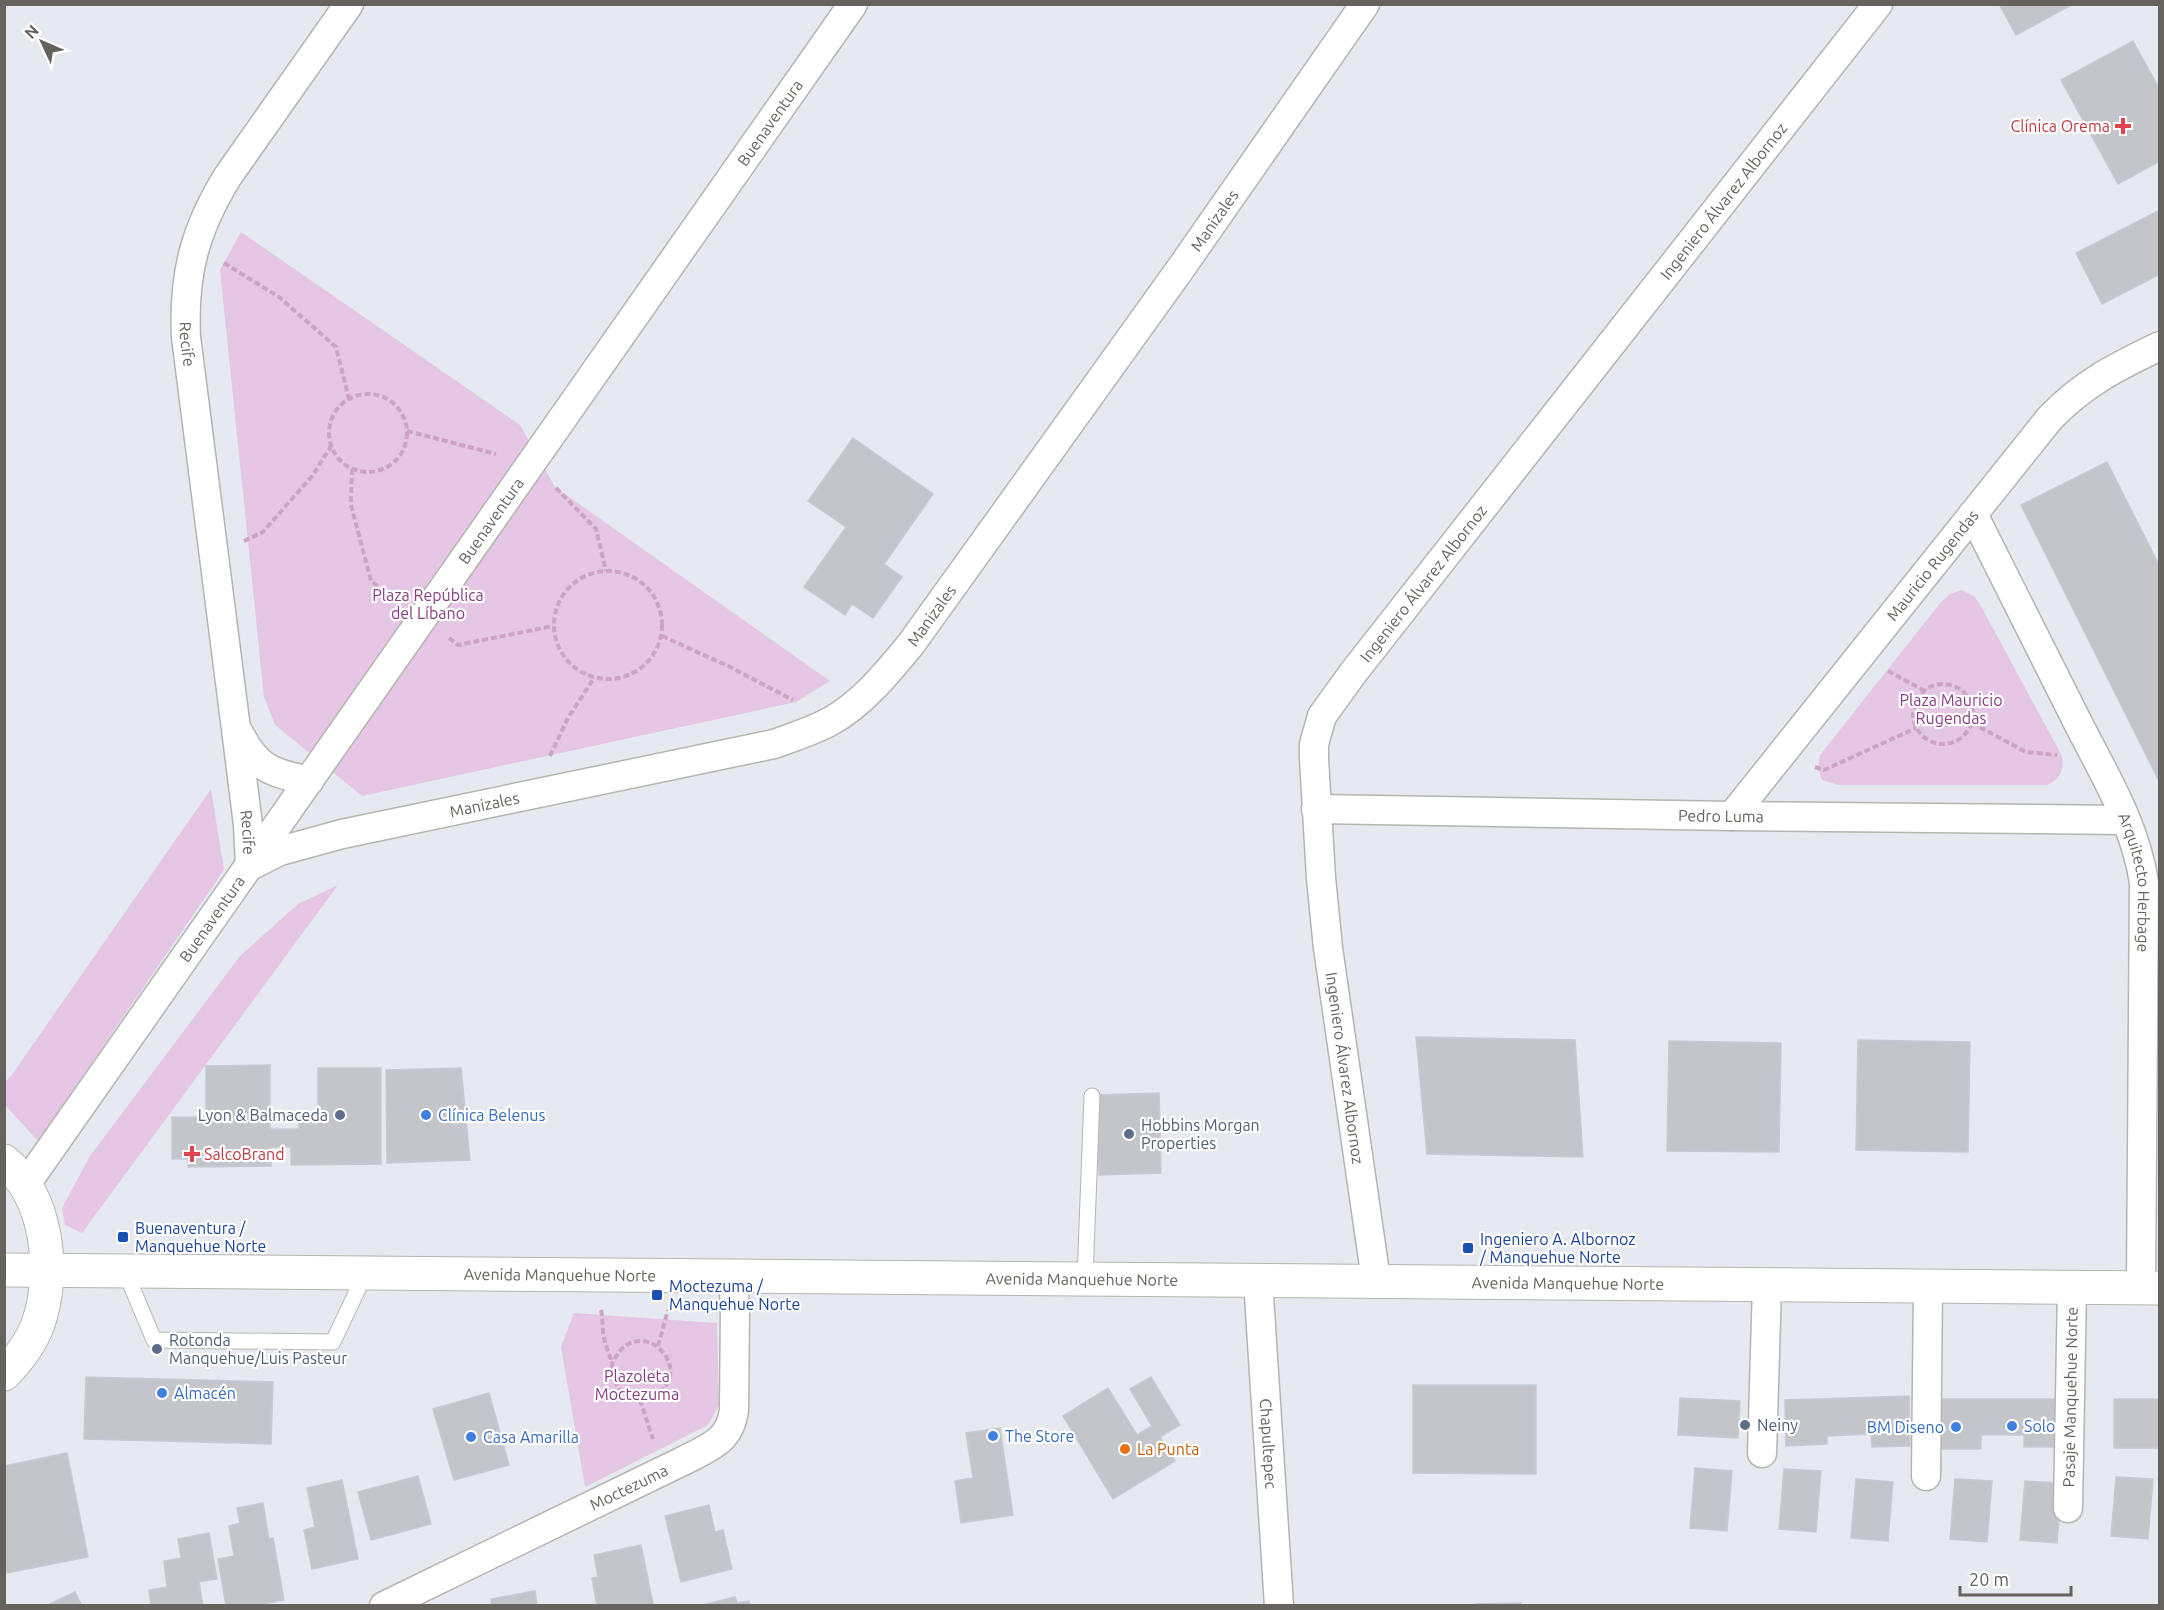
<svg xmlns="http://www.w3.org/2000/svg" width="2164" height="1610" viewBox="0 0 2164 1610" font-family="Ubuntu,sans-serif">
  <rect width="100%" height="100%" fill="#e7e9f0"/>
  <g fill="#e5c6e5">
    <path d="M241,232l279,193 35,62 275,194 -34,21 -434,94 -87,-71 -11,-28 -44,-427z"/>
    <path d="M1962,590l13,7 7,11 80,148c2,14 -1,23 -15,29h-209l-16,-5 -4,-12 2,-13 121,-153 9,-8z"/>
    <path d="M211,789l13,81 -186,271 -33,-36v-23l6,-6z"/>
    <path d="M338,885l-256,348 -17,-8 -3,-17 28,-52 150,-200 58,-52z"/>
    <path d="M574,1313l143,10 2,82 -11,20 -123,62 -24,-140z"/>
  </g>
  <g fill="#c3c5cb" stroke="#c6cad4" stroke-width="1.5">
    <path d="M1999,4h74l-57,31z"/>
    <path d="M2133,41l27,49v71l-42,23 -57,-104z"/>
    <path d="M2160,210v64l-58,30 -26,-51z"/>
    <path d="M853,438l80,56 -49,70 18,13 -29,41 -21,-14 -7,11 -41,-28 42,-60 -38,-26z"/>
    <path d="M2107,462l53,105v216l-139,-278z"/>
    <path d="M1416,1037l159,3 8,117 -156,-3z"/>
    <path d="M1858,1040l112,2 -2,110 -112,-2z"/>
    <path d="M1669,1041l112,2 -2,109 -112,-1z"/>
    <path d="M270,1065v64h29l-1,-16h20v-45h63v96l-90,1v-18h-20v19l-83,1v-8h-16v-42h34v-51z"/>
    <path d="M461,1068l9,92 -83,3 -1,-93z"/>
    <path d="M1159,1093l2,80 -62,2 -3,-80z"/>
    <path d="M86,1377l187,5 -2,62 -187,-5z"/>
    <path d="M1151,1377l29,48 -20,12 15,24 -62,38 -50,-83 45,-28 29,47 15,-9 -22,-37z"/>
    <path d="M1413,1385h123v89l-123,-1z"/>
    <path d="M489,1393l20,72 -55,15 -21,-71z"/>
    <path d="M1909,1396l1,50 -38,1 -1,-13 -44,2v8l-41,2 -1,-46z"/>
    <path d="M1680,1398l60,3 -2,37 -60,-3z"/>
    <path d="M1934,1399h128v48h-38v-12h-43v14h-47z"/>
    <rect x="2114" y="1399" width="46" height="49"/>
    <path d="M1000,1428l13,87 -52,8 -6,-42 18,-3 -7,-45z"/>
    <path d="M67,1453l21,104 -81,16 -3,-10v-97z"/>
    <path d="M1695,1468l37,3 -5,60 -37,-3z"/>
    <path d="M1784,1469l37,2 -5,61 -37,-3z"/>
    <path d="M418,1476l13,48 -60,16 -13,-48z"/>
    <path d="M2116,1477l37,2 -5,60 -37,-3z"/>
    <path d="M1856,1479l37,3 -5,59 -37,-3z"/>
    <path d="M1955,1479l37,2 -5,61 -37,-3z"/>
    <path d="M342,1480l16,79 -46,10 -8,-39 11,-3 -8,-39z"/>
    <path d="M2025,1481l37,2 -5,60 -37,-3z"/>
    <path d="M263,1503l6,36 4,-1 11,62 -32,6h-26l-8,-47 16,-3 -5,-30 11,-3 -3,-15z"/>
    <path d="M709,1505l6,27 8,-2 9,39 -51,13 -16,-66z"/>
    <path d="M209,1533l8,46 -18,3 4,24h-52l-2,-16 18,-3 -3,-26 17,-3 -3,-19z"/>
    <path d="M641,1545l12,59 -10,2h-46l-5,-28 6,-1 -4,-22z"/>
    <path d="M535,1591l2,15h-45l-1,-7z"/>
    <path d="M75,1592l7,14h-32v-2z"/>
    <path d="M735,1597l2,6 12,-2 1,5h-51z"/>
    <path d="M1521,1603v3h-45v-2z"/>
  </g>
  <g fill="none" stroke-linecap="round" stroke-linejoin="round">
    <defs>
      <g id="service">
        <path d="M125,1271l29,69 179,2 32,-68"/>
        <path d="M1085,1278l7,-182"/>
      </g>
      <g id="minor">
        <path id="s1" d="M349,4l-121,172c-33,53 -45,98 -42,161l50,392 12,96 2,41 30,-15 62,-17 432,-90c19,-7 39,-13 57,-23 32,-18 57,-49 80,-77l270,-376 184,-264"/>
        <path id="s2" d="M1973,514c35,69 70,139 105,209 26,51 58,103 66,160l-3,405"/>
        <path d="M239,733c19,37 32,39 70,48"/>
        <path id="s3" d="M1316,809l416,7 393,4"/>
        <path id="s4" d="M1732,816l318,-398c34,-35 66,-51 110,-72"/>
        <path id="s5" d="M26,1184l827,-1180"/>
        <path id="s6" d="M1258,1280l21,326"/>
        <path id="s7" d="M1376,1280l-48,-332 -7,-70 -7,-119v-15l8,-28 31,-43 525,-669"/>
        <path d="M1762,1453l5,-168"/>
        <path d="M1926,1476l2,-189"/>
        <path id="s8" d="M2068,1508l4,-221"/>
        <path id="s9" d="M384,1606l301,-146c25,-13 45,-19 49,-50l1,-102 -2,-32"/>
      </g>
      <g id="tertiary">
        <path d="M4,1161c44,36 52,112 34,163 -7,19 -20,36 -34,50"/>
        <path id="s10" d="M4,1270l2156,18"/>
      </g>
    </defs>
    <use href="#service" stroke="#b6b4af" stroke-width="17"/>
    <use href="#minor" stroke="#b6b4af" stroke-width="31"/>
    <use href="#tertiary" stroke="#b6b4af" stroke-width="35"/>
    <g stroke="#cda4c1" stroke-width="4" stroke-dasharray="6 3" stroke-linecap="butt">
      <path d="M224,263l55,34 57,50 13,52"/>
      <circle cx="368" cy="433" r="39"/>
      <path d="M407,431l89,23"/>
      <path d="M352,469l-1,36 20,76 25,19"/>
      <path d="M556,488l40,41 10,42"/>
      <path d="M244,541l19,-9 50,-57 18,-29"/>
      <circle cx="608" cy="625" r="54"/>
      <path d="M662,636l66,30 65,34"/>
      <path d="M449,638l9,7 95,-19"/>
      <path d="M1888,671l37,20"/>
      <circle cx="1943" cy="714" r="30"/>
      <path d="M1972,723l54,29 31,3"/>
      <path d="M550,756l18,-38 26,-40"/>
      <path d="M1815,767l9,3 92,-42"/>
      <path d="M601,1310c2,9 1,19 3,28 2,9 6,17 8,26 2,16 4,31 23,34 9,2 19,0 25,-6 34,-30 -25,-81 -48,-28"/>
      <path d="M658,1346l10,-36"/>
      <path d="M640,1400l13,39"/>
    </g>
    <use href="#service" stroke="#fff" stroke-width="15"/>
    <use href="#minor" stroke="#fff" stroke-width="28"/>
    <use href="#tertiary" stroke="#fff" stroke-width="33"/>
  </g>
  <g fill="#e0444e" stroke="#fff" stroke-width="2">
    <path d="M2120 117h6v6h6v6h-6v6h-6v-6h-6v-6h6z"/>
    <path d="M189 1145h6v6h6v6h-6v6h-6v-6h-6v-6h6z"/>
  </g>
  <g fill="#5c6f8a" stroke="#fff" stroke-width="2">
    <circle cx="340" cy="1115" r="6"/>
    <circle cx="1129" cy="1134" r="6"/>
    <circle cx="157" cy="1349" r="6"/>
    <circle cx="1745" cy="1425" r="6"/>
  </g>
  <g fill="#3f7fe0" stroke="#fff" stroke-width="2">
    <circle cx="426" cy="1115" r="6"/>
    <circle cx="162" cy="1393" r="6"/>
    <circle cx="2012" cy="1426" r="6"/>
    <circle cx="1956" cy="1427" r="6"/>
    <circle cx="993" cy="1436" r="6"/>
    <circle cx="471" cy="1437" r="6"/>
  </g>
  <g fill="#1a4fb4" stroke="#fff" stroke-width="2">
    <rect x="117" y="1231" width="12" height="12" rx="3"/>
    <rect x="1462" y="1242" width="12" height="12" rx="3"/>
    <rect x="651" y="1289" width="12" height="12" rx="3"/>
  </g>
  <circle fill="#e8710a" stroke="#fff" stroke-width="2" cx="1125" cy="1449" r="6"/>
  <g text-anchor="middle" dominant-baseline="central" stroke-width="4.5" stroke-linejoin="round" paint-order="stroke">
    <g font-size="16" fill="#66635e" stroke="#fff">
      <text stroke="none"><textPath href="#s5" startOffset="1296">Buenaventura</textPath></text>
      <text stroke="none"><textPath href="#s7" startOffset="1222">Ingeniero Álvarez Albornoz</textPath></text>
      <text stroke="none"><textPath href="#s1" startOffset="2146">Manizales</textPath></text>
      <text stroke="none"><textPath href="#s1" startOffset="387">Recife</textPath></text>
      <text stroke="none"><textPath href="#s5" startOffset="810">Buenaventura</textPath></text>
      <text stroke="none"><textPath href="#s4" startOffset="321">Mauricio Rugendas</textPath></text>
      <text stroke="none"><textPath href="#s7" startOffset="736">Ingeniero Álvarez Albornoz</textPath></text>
      <text stroke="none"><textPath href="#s1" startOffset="1660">Manizales</textPath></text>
      <text stroke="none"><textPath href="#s1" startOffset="1156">Manizales</textPath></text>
      <text stroke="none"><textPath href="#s3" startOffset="405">Pedro Luma</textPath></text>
      <text stroke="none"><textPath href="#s1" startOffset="879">Recife</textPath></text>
      <text stroke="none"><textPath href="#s2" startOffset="406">Arquitecto Herbage</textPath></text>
      <text stroke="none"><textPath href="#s5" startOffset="324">Buenaventura</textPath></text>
      <text transform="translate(1345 1068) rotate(82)">Ingeniero Álvarez Albornoz</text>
      <text stroke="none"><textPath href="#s10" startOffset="556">Avenida Manquehue Norte</textPath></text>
      <text stroke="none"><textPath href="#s10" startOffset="1078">Avenida Manquehue Norte</textPath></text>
      <text stroke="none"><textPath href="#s10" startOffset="1564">Avenida Manquehue Norte</textPath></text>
      <text stroke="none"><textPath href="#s8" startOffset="111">Pasaje Manquehue Norte</textPath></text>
      <text stroke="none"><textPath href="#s6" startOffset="164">Chapultepec</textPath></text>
      <text stroke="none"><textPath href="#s9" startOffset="272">Moctezuma</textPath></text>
    </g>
    <g font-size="16" fill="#be3a42" stroke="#fff" text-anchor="end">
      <text x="2110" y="126">Clínica Orema</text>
      <text x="204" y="1154" text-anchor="start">SalcoBrand</text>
    </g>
    <g font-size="16" fill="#873d83" stroke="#fff">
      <text x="428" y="595">Plaza República<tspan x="428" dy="18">del Líbano</tspan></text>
      <text x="1951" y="700">Plaza Mauricio<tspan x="1951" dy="18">Rugendas</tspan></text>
      <text x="637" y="1376">Plazoleta<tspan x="637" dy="18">Moctezuma</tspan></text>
    </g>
    <g font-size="16" fill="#4e5e75" stroke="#fff" text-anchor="start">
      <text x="328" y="1115" text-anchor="end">Lyon &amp; Balmaceda</text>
      <text x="1141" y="1125">Hobbins Morgan<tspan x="1141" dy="18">Properties</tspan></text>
      <text x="169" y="1340">Rotonda<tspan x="169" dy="18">Manquehue/Luis Pasteur</tspan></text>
      <text x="1757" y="1425">Neiny</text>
    </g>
    <g font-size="16" fill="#366cbe" stroke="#fff" text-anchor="start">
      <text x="438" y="1115">Clínica Belenus</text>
      <text x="174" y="1393">Almacén</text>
      <text x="2024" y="1426">Solo</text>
      <text x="1944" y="1427" text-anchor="end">BM Diseno</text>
      <text x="1005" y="1436">The Store</text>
      <text x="483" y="1437">Casa Amarilla</text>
    </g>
    <g font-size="16" fill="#164399" stroke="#fff" text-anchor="start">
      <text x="135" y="1228">Buenaventura /<tspan x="135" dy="18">Manquehue Norte</tspan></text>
      <text x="1480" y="1239">Ingeniero A. Albornoz<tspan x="1480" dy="18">/ Manquehue Norte</tspan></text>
      <text x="669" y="1286">Moctezuma /<tspan x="669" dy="18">Manquehue Norte</tspan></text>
    </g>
    <g font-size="16" fill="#c56008" stroke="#fff" text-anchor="start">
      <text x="1137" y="1449">La Punta</text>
    </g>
  </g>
  <rect width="2164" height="1610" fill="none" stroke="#66635e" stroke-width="12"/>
  <g transform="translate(42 42) rotate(314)" stroke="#ffffff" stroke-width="4.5" paint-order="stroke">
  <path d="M0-4.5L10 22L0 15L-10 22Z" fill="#66635e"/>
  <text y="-9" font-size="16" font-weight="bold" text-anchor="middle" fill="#66635e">N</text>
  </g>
  <path d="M1960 1586v9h111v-9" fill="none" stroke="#66635e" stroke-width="3"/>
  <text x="1969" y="1586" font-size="18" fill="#66635e" stroke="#ffffff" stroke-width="4.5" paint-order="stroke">20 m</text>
</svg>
